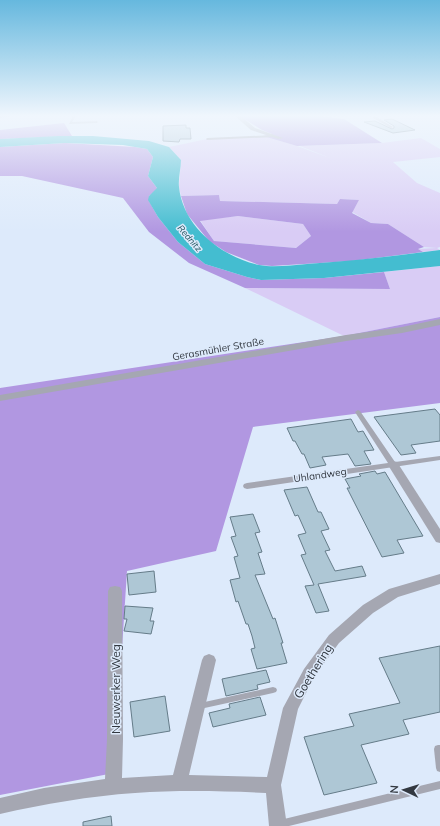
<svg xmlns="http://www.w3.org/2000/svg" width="440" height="826" viewBox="0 0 440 826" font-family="Mulish,sans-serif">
  <rect width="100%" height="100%" fill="#ddeafb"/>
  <g fill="#d9ccf5">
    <path d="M263,136l34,10 33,12 -30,-12 82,-3 39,-5 19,11v8l-47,5 24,21 23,10v54l-3,1 3,2 -17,2 -6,-3 20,-1 -13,-1 -36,-23 -17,-1 -19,-11 7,-12 -19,-1 -3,5 -117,-3 -1,-6 -38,1 -2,-10 2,-26 -12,-13 43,-9z"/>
    <path d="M238,216l65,8 8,12 -15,12 -82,-7 -14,-21z"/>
    <path d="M440,266v51l-96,19 -99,-48 145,1 -6,-17z"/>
  </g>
  <g fill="#b197e1" fill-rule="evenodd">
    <path d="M240,116h79l25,3 38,24 -85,3 -34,-10 9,-2 -10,-4z"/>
    <path d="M64,123l8,13 -72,3v-9z"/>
    <path d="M65,143l70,4 12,2 6,8 -5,19 9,12v2l-8,6v5l9,16 20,25 27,22 42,13 14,3 63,-2 60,-6 6,17 -145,-1 -56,-25 -40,-31 -26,-34 -101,-22h-22v-29z"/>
    <path d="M219,195l1,6 117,3 3,-5 19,1 -7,13 19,10 17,1 36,23 -6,2 5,3 -71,9 -80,5 -13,-1 -33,-13 -17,-11 -22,-27 -6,-18zM238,216l65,8 8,12 -15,12 -82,-7 -14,-20z"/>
    <path d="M440,317v86l-187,24 -37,124 -89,20 -13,202 -114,22v-407l344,-52z"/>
  </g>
  <path fill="#44bdd0" d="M58,136h35l56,5 20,6 12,13c0,9 -3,18 -2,27 4,40 43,70 80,78 15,3 33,0 48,-1 45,-3 89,-8 133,-14v16l-116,12 -63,2 -14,-3 -42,-13 -27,-22 -20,-25 -10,-17 1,-4 8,-8 -9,-12 5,-19 -6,-8 -24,-4 -58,-2 -65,4v-8z"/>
  <g fill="#aec7d5" stroke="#657c89">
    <path d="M392,119l23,11 -22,3 -29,-11 11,-1 17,8 2,-1v-2l-10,-6z"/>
    <path d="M186,125v3h4l1,11h-11l-1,3 -16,-1v-15z"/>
    <path d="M435,409l5,6v26l-29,4 5,8 -15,2 -27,-38z"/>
    <path d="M351,419l7,13 5,-1 11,19 -10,1 7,13 -16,2 -7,-12 -26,3 4,8 -16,3 -6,-14h-2l-7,-13h-2l-6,-13z"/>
    <path d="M375,471l2,3 8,-2 38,64 -26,4 7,13 -22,4 -35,-69h3l-5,-9 16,-3 -2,-2z"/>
    <path d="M307,487l11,25h3l8,17 -8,2 9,19 -5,1 10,20 27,-5 4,10 -48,8 11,27 -13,2 -11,-27 9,-1 -13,-30 5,-1 -8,-19 8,-2 -8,-18 -3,1 -11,-26z"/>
    <path d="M253,514l7,18 -5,1 7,19 -4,1 7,21 -10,1 18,44 2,-1 8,25h-2l6,20 -30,6 -6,-20 4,-1 -3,-12 -4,-12h-2l-8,-23 -2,1 -6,-22 10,-2 -6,-21 4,-1 -7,-19 5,-1 -6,-19z"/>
    <path d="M154,571l2,21 -27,3 -2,-21z"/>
    <path d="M125,606l28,2 -3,13h4l-3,13 -27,-3 3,-12h-3z"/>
    <path d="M440,646v66l-37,8 6,14 -48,11 16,38 -53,12 -20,-58 50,-11 -5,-12 51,-11 -21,-45z"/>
    <path d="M266,670l4,12 -13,3 1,4 -32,7 -4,-17z"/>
    <path d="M165,696l5,35 -36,6 -4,-35z"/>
    <path d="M260,697l6,18 -53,12 -4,-14 21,-5 -1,-4z"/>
    <path d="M111,816l1,10h-29v-4z"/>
  </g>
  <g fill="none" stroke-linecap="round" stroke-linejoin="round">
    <g fill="#a5a7b2" fill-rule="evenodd">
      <path d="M73,116h3l-4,6 25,-1 1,1 -1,1 -28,1z"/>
      <path d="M373,116h2l18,11 -2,1 -18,-10z"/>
      <path d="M274,135l1,1v1l-68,3 -1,-1 1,-1z"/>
      <path d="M273,687l3,1 1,2 -1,2 -3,1 -73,16 -3,-1 -1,-2 1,-2 3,-1z"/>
      <path d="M438,745h2v27l-3,-1 -1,-3 -2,-19 1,-3z"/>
      <path d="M440,781v8l-151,37h-12l-1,-2 1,-3 3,-1z"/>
    </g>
    <path fill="#a5a7b2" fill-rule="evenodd" d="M358,410l2,1 35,51 45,-6v4l-193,29 -3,-1 -1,-2 1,-2 3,-1 141,-20 -33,-51z"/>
    <g fill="#a5a7b2" fill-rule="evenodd">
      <path d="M0,116h12l-12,2z"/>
      <path d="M235,116h6l14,12 28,10 -5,1 -27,-9z"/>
      <path d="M371,116h5l-2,1z"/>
      <path d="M440,319v6l-38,8 -56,8 -346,60v-6l346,-60 56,-8z"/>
      <path d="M393,461l4,1 43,67v14l-4,-1 -48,-77 1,-3z"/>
      <path d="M440,574v10l-42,13 -25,16 -34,30 -25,34 -16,32 -17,76 6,41h-18l-3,-33c-44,-2 -87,-3 -131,0 -45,3 -91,11 -135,21v-16l44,-10 61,-9 2,-40 1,-148 2,-4 5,-1 5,1 2,4 1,148 -1,39 51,-3 29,-115 2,-4 5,-2 5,2 2,4 -27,115 78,2 16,-69 21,-39 25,-34 34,-30 26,-16z"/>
    </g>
  </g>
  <linearGradient id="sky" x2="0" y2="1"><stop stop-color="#66b8de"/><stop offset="0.5" stop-color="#f0f6fd"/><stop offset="1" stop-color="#f0f6fd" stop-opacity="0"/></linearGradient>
  <rect width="440" height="232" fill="url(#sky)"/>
  <g text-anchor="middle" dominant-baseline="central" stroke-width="3" stroke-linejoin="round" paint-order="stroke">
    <g font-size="9" font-style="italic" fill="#285a63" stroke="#ddeafb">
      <text transform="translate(190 238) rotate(49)">Rednitz</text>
    </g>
    <g font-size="10" fill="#323840" stroke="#ddeafb">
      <text transform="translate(218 349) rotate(-10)">Gerasmühler Straße</text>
      <text transform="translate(320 475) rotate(-8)">Uhlandweg</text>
    </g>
    <g font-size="12" fill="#323840" stroke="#ddeafb">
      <text transform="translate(313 671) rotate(-58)">Goethering</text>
      <text transform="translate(115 689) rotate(-90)">Neuwerker Weg</text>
    </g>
  </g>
  <g transform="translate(404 790) rotate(274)" stroke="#ddeafb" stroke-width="3" paint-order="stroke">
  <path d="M0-3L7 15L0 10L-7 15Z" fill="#323840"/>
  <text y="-6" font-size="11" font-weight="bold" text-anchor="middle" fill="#323840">N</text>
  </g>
</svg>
